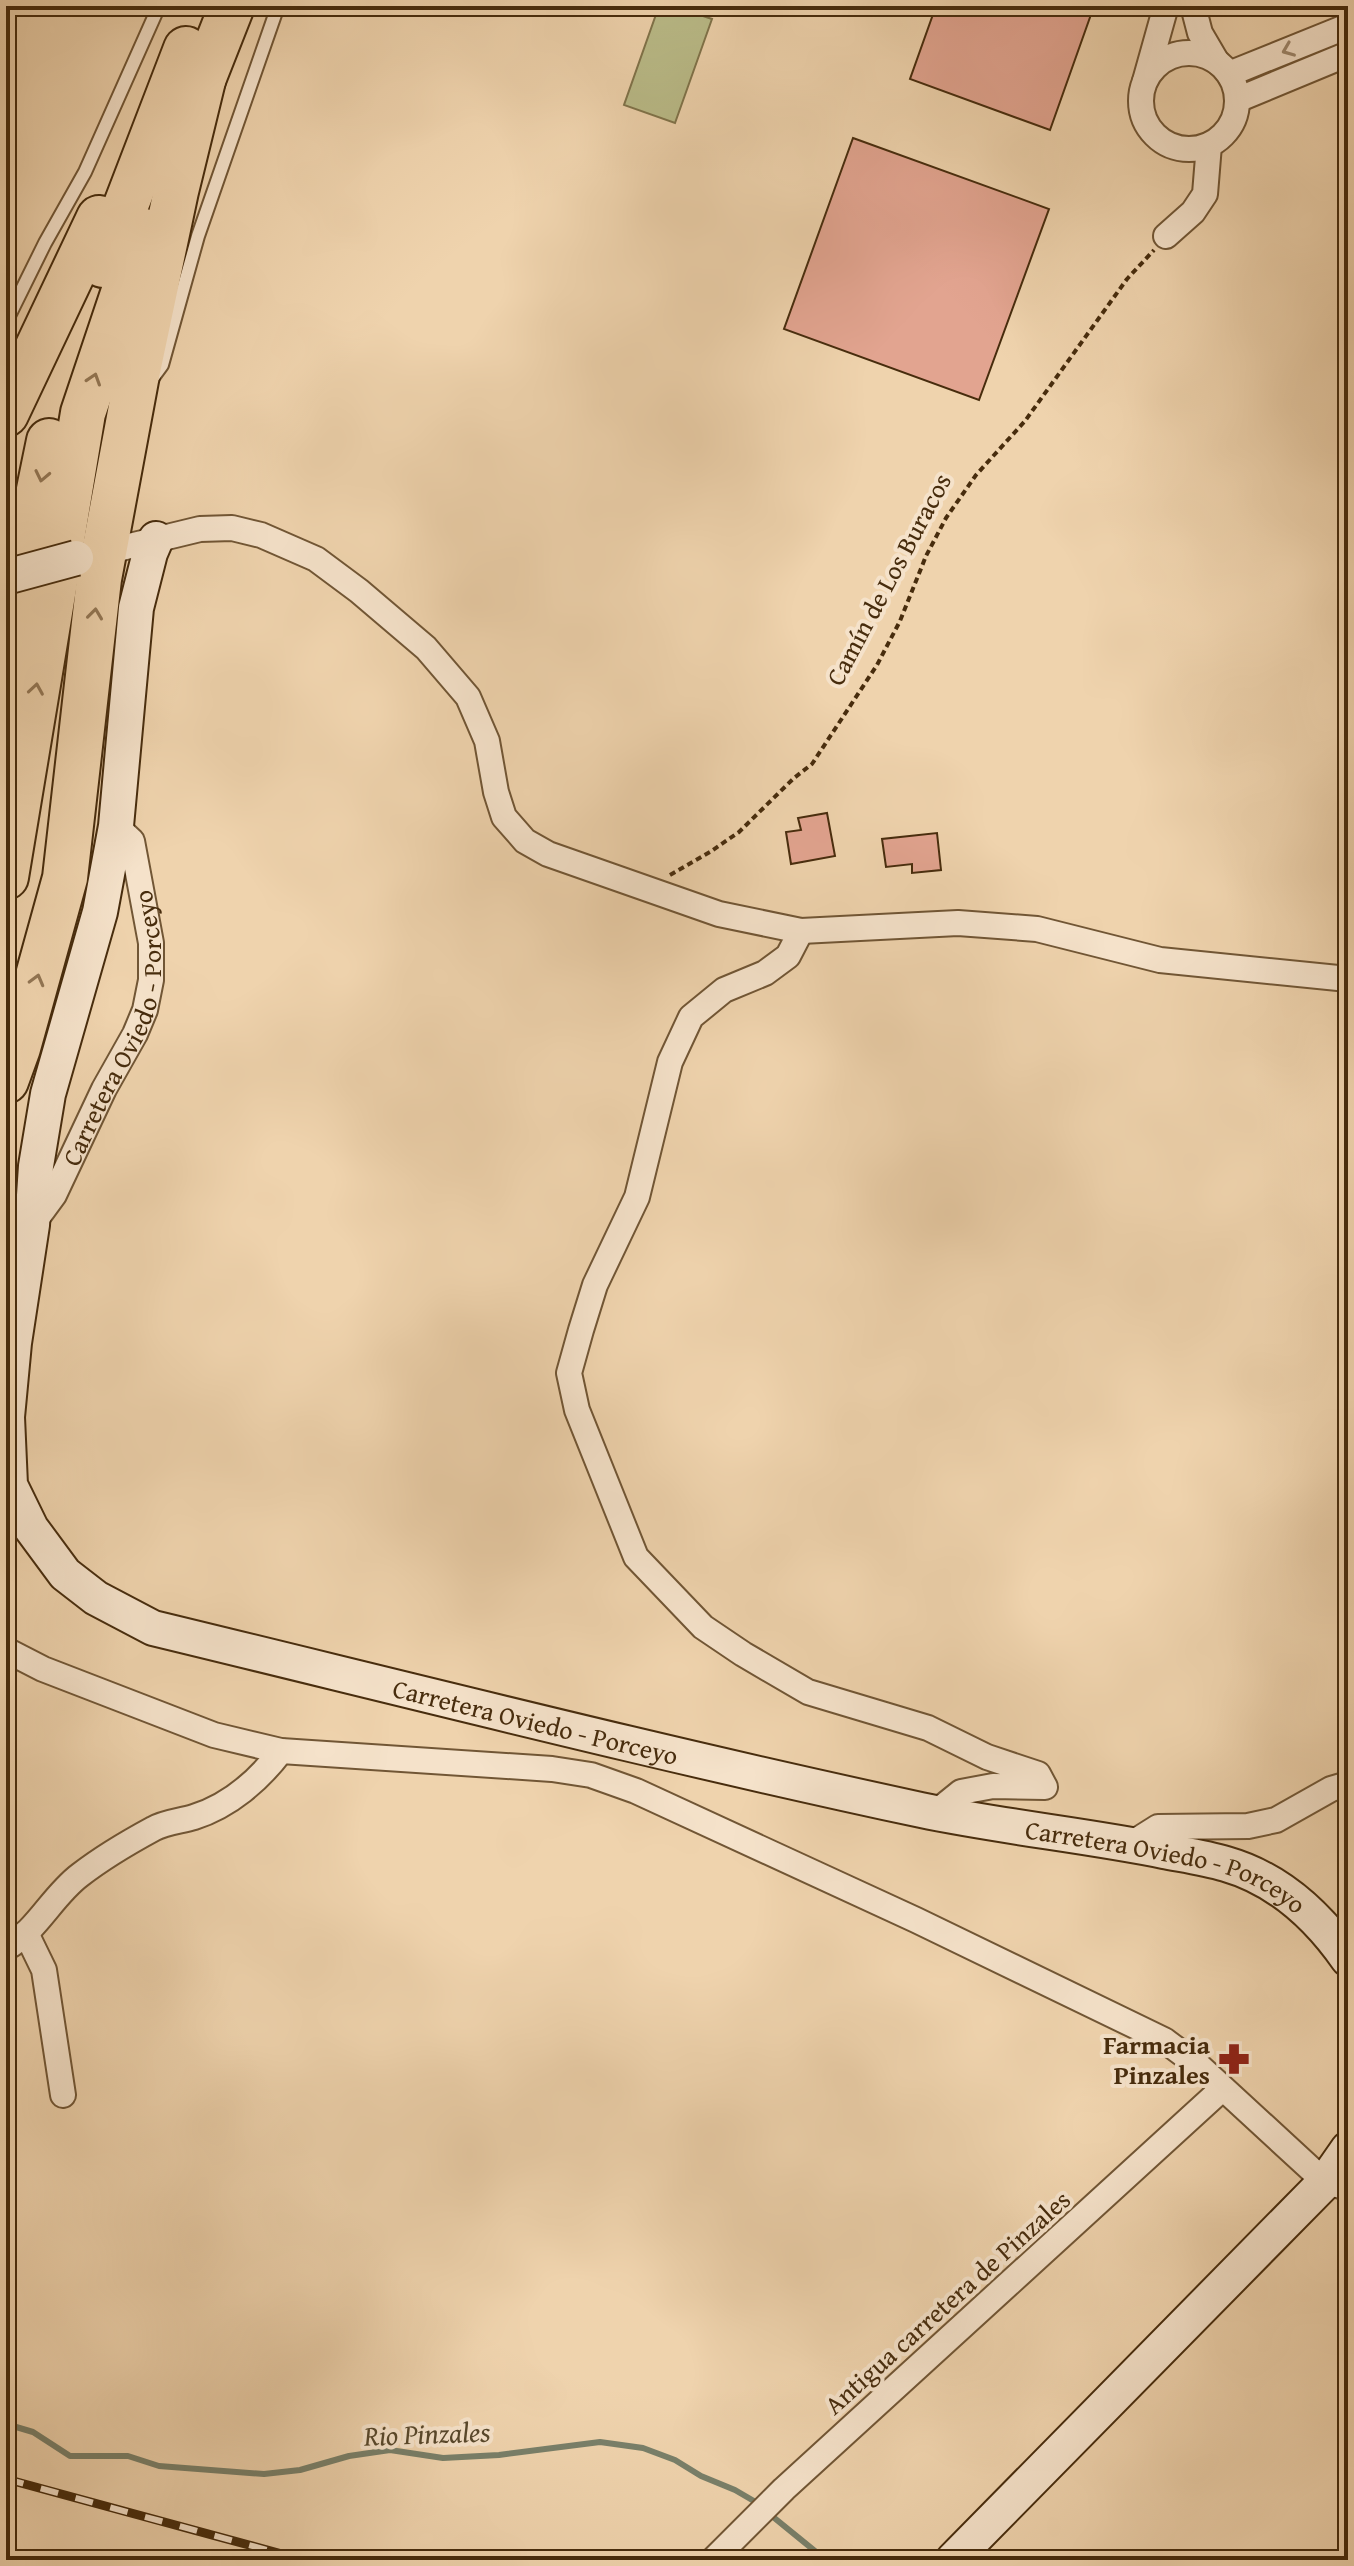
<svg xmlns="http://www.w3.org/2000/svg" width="1354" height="2566" viewBox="0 0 1354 2566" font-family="'Gentium Book Plus',serif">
  <rect width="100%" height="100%" fill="#efd3ad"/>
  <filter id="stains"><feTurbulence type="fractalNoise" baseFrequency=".0025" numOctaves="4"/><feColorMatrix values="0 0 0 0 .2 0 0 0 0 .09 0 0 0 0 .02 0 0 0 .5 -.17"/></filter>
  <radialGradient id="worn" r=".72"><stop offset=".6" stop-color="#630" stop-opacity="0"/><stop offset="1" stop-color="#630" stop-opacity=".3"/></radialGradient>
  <path fill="#babc89" stroke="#80744b" stroke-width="2" d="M659,6h14l39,13 -37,104 -51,-18z"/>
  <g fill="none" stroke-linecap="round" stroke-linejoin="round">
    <g stroke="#79806a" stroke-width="6">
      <path d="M6,2424l27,8 37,24h58l31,10 105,8 36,-4 49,-14 41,-6 53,8 56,-3 101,-13 43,6 32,12 26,16 34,14 24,14"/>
      <path d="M767,2512l59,48"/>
    </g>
  </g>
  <g fill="#e2a490" stroke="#472c0d" stroke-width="2">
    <path d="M936,6h158l-44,124 -140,-51z"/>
    <path d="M853,138l196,71 -70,191 -195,-71z"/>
    <path d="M827,813l8,43 -44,8 -5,-32 15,-2 -3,-12z"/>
    <path d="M937,833l4,37 -29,3v-9l-26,3 -4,-28z"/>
  </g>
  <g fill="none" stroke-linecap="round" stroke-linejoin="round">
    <defs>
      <g id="lane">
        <path d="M6,322l39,-79 40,-71 74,-166"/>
        <path d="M154,376l8,-11 36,-129 80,-230"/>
      </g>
      <g id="street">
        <path d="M1193,6l7,27 17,29"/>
        <circle cx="1189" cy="101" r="48"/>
        <path d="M1229,74l119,-48"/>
        <path d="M1145,81l21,-75"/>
        <path d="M1237,100l111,-46"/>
        <path d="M1166,236l27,-24 12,-18 4,-49"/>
        <path d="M105,552l95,-23 32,-1 29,7 55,24 43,32 67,57 42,49 19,44 9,51 8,25 21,24 23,13 171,60 82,17 157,-8 79,6 123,31 188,19"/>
        <path d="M801,931l-13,25 -23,17 -41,17 -33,27 -21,45 -33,135 -42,88 -14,45 -12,43 8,37 59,147 67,70 40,27 65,38 120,36 59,29 51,17 7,13 -52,-1 -32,6 -26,21"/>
        <path id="s1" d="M6,1250l26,-25 22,-30 50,-106 31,-55 10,-24 6,-30v-37l-19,-102 -16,-15"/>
        <path d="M6,1650l37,19 171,66 67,16 271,18 39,6 45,16 280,129 248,120 35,26 126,116 23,6"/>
        <path d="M1131,1844l27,-17 90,-1 28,-6 55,-31 17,-5"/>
        <path d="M26,1933l18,37 19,125"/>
        <path d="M6,1948c31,-17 46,-52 74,-73 22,-17 49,-33 73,-46 12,-7 28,-8 41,-12 35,-11 65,-37 87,-66"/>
        <path d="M713,2560l71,-71 438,-400"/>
      </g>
      <g id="secondary">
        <path id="s2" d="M156,539l-6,14 -14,55 -20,218 -16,86 -52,182 -12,72 -4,59 -18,118 -7,74 3,68 21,43 34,46 31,24 57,30c256,62 511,127 768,182 81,17 163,25 243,41 21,4 42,7 62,13 52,15 92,52 122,95"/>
        <path d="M953,2560l372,-378 23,-33"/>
      </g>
      <g id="highway">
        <path d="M195,100l37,-94"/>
        <path d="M103,265l83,-216"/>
        <path d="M6,414l93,-196"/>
        <path d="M6,663l6,-42 37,-180"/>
        <path d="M6,877l77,-464 61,-182"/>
        <path d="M6,1081l12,-33 47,-170 34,-299 37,-199 40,-189 29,-119"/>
      </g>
    </defs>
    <use href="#lane" stroke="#715635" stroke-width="16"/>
    <use href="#street" stroke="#715635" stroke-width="28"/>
    <use href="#secondary" stroke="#472c0d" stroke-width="38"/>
    <use href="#highway" stroke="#472c0d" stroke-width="48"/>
    <path stroke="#472c0d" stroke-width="4" stroke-dasharray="6 4" stroke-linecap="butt" d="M670,875l40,-23 29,-20 55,-54 18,-14 65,-99 23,-44 26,-65 20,-38 30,-43 49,-54 102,-142 27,-29"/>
    <use href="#lane" stroke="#f5e2ca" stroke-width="12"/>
    <use href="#street" stroke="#f5e2ca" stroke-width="24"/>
    <use href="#secondary" stroke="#f5e2ca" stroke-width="34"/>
    <use href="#highway" stroke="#efd3ad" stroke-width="44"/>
    <defs>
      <path id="rail" d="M6,2479l298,81"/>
    </defs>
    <use href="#rail" stroke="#472c0d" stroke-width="9"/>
    <use href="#rail" stroke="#f5e2ca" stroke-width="6" stroke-dasharray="18" stroke-linecap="butt"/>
    <defs>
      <path id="secondary-bridge" d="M6,577l70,-19"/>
    </defs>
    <use href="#secondary-bridge" stroke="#472c0d" stroke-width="38" stroke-linecap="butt"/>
    <use href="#secondary-bridge" stroke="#f5e2ca" stroke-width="34"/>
  </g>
  <defs><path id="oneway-chevron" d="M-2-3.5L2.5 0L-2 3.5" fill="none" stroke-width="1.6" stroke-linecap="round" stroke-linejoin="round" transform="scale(2)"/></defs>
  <use stroke="#9e876c" href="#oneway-chevron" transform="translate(1288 50) rotate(158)"/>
  <g stroke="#937755">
    <use href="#oneway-chevron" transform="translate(94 379) rotate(-72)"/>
    <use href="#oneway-chevron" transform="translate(42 476) rotate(102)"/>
    <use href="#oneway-chevron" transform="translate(95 614) rotate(-83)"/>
    <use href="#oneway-chevron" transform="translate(36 689) rotate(-81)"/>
    <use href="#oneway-chevron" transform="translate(37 980) rotate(-75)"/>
  </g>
  <defs>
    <symbol id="pharmacy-bare" viewBox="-9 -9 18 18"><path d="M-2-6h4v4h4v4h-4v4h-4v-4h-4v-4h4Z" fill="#8f2418" stroke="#f5e2ca" stroke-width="2.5" paint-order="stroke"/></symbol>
  </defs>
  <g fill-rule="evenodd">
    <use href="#pharmacy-bare" x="1212" y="2037" width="44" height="44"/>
  </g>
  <g text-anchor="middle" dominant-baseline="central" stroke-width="8" stroke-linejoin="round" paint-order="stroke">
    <g font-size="26" fill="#472c0d" stroke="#f5e2ca">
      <text transform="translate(888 579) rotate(-62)">Camín de Los Buracos</text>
      <text stroke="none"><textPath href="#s1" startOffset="254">Carretera Oviedo - Porceyo</textPath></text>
      <text stroke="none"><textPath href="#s2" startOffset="1564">Carretera Oviedo - Porceyo</textPath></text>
      <text stroke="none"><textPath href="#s2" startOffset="2212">Carretera Oviedo - Porceyo</textPath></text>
      <text transform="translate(947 2302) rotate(-42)">Antigua carretera de Pinzales</text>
    </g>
    <g font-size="26" font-weight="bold" fill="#472c0d" stroke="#f5e2ca" text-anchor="end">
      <text x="1210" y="2044">Farmacia<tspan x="1210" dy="30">Pinzales</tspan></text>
    </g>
    <g font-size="28" font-style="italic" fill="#58482c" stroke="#f5e2ca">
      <text transform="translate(427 2433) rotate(-2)">Rio Pinzales</text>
    </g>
  </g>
  <rect width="1354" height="2566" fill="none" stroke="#efd3ad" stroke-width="32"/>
  <rect x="8" y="8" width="1338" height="2550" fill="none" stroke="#472c0d" stroke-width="4"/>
  <rect x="16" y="16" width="1322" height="2534" fill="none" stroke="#472c0d" stroke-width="2"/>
  <rect width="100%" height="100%" filter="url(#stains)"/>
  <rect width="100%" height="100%" fill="url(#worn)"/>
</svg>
